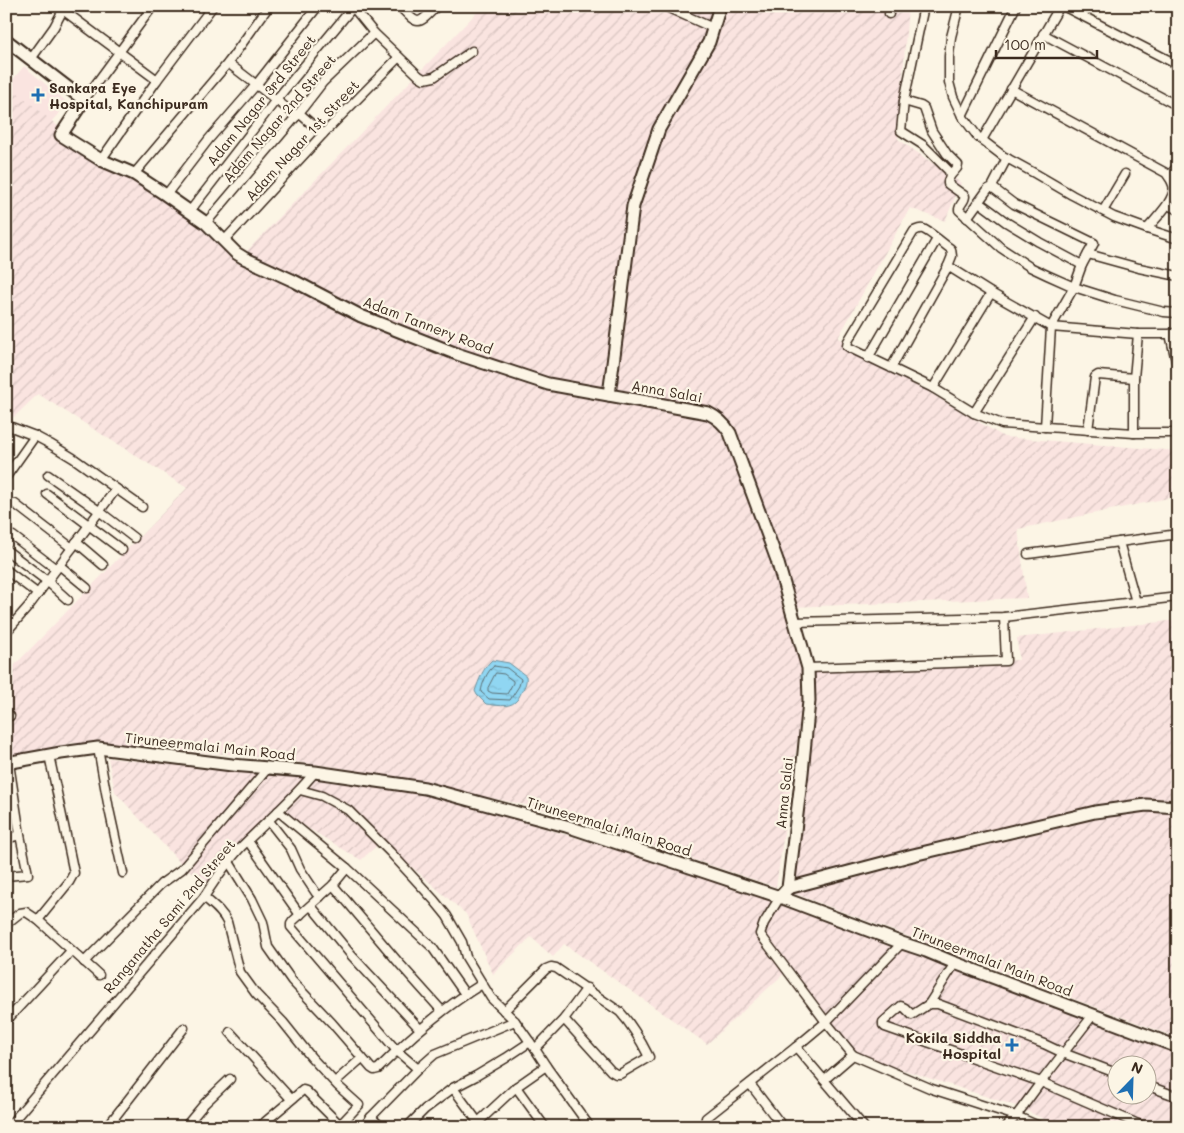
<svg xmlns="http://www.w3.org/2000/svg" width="1184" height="1133" viewBox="0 0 1184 1133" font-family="Mali,sans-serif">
  <defs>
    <pattern id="industrial-furrows" width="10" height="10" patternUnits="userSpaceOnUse" patternTransform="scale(1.25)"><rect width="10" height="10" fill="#fae4e0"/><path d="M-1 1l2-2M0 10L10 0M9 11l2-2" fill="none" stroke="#d7c4c0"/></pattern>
    <pattern id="water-ripples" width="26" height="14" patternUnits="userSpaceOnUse" patternTransform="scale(1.25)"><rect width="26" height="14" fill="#90d6f2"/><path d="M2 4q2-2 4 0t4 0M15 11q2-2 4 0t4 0" fill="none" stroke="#7db8cf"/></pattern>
  </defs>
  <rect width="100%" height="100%" fill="#fcf5e5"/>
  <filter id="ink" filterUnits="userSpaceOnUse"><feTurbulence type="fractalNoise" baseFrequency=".02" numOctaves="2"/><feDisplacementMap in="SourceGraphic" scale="10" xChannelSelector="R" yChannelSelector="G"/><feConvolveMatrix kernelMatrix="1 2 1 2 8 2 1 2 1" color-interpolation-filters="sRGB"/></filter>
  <g filter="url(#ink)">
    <path fill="#fae4e0" d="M24,66l44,37 -18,20 -44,-35z"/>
    <g fill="url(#industrial-furrows)" fill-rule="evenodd">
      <path d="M483,6h425l-10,133 63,44 -16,38 -35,-13 -72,130 166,99 174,14v45l-160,33 9,69 -236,9 12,65 1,24 -28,191 -240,-80 -200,-40 -96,-12 -167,-12 -67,13v-82l181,-186 -149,-94 -24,23 -8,-3v-331l59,49 182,119z"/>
      <path d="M1178,620v183l-59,-1 -326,80 20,-176 2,-34 204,-12 -2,-22z"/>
      <path d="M108,758l180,18 137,18 116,33 248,76 389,149v75h-117l-45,-21 -159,-51 -68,-86 -82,75 -143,-100 -11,13 -22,-20 -38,37 -27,-60 -84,-73 -21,19 -83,-50 -70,73 -24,-16 -69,-75zM1116,1066h30v30h-30z"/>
      <path d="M1135,810l43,3v225l-385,-145 289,-73z"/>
    </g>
    <path fill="url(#water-ripples)" stroke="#6e919d" d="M492,660l17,3 17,13c1,6 -1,10 -4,15 -2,4 -4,9 -7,11 -6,6 -21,3 -29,2l-9,-9 -2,-4c4,-11 8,-23 17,-31z"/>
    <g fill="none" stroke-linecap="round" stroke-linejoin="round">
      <g stroke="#5d6f73" stroke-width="1">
        <path d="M494,666l13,2 14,11 -2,7 -9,14 -21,-1 -8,-7c1,-8 6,-21 13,-26z"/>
        <path d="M496,673l8,1 9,7v2l-6,11 -15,-1 -4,-2v-3z"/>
      </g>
      <defs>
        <g id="street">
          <path d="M352,6l22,27 45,43 5,3 10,-2 38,-26"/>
          <path d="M399,6c20,20 18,20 38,0"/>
          <path d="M664,6l49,22"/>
          <path d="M924,6l-20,95 -3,30 22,14 26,26 1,5 -2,5v3l17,12c0,6 -6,8 -6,14l42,38 29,19 17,8 27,12 41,13 49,12 14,1"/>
          <path d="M959,6l-8,31 -2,19v26l4,15 9,19 16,21 25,19 33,18 36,21 42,22 33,12c8,-10 30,-30 26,-44 -1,-3 -2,-5 -4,-8l9,-12"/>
          <path d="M1063,6l115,59"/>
          <path d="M889,14l1,-8"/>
          <path d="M1043,34l135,72"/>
          <path d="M31,59l23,-32 9,-17 94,70"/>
          <path d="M228,63l69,53"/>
          <path d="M1011,89l155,84 3,4"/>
          <path d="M84,100l69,-94"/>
          <path d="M904,101l17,5 3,2 8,23 15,23 11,11 -1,3 -7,8"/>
          <path d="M299,113l24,21"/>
          <path d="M962,116l54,-110"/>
          <path d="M982,140l78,-134"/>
          <path d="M101,160l56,-80 56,-74"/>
          <path d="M134,174l94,-111 41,-57"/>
          <path d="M992,187l15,-29"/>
          <path d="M166,195l43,-56 47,-54 62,-79"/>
          <path d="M979,202l27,20 33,20 43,23"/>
          <path d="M1169,203l3,4 6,3"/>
          <path d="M190,211l86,-111 77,-93"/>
          <path d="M1103,211l22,-37"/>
          <path d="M967,218l21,-29 2,-1h3l21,16 80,39 -6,11"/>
          <path d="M206,223l93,-110 24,-31 51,-49"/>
          <path d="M1147,229l31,10"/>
          <path d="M224,241l99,-107 76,-77"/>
          <path d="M948,266l43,27 60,34 87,7h32l8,-2"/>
          <path d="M1170,334l8,36"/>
          <path d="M868,358l69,-119"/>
          <path d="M891,368l57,-102 4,-10 -1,-7c-6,-4 -22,-18 -28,-20 -4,-1 -6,1 -9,2l-66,110 -1,5 3,2 83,40 41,25 28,11 132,9h44"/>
          <path d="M933,388l58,-95"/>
          <path d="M974,413l61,-96"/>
          <path d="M6,425l29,11 15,8 23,14 69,49"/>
          <path d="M1045,427l6,-100 23,-40 8,-22 6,-11 51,14 39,8"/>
          <path d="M1088,430l7,-53 3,-2 36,3"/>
          <path d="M1134,433v-55l4,-44"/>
          <path d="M48,475l51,36 35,27"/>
          <path d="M6,477l29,-41"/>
          <path d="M47,494l75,56"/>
          <path d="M15,504l57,44"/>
          <path d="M13,536l43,33"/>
          <path d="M76,542l27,23"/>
          <path d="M6,550l41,31 21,19"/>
          <path d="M1028,554l91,-12"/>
          <path d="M59,565l28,23"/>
          <path d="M6,570l32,24"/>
          <path d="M1136,602l-17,-60 59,-8"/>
          <path d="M794,622l210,-5 174,-20"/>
          <path d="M6,632l22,-25 88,-118"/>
          <path d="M808,668l198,-7 -2,-44"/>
          <path d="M6,712l4,4"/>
          <path d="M98,748l11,61 14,64"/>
          <path d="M300,790l22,6 26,14 42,42 44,48 13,16 15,26 4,15 25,41 24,23 20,28 11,17 -30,21 29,40"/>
          <path d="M278,811l69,57 85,79 33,47"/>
          <path d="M269,821l22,28 9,20 16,24 4,4"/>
          <path d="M6,839l14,-4"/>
          <path d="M248,841l52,74"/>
          <path d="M229,862l23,37 11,23 5,25 24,34 40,42 39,45 3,2 4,-1c32,-32 66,-62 104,-85"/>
          <path d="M347,868l-14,17 -40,36 -2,3v3l106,124 21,18"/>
          <path d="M6,876l22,-2 -8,-39 -11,-72"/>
          <path d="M333,885l66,78 43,48"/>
          <path d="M204,897c9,8 18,14 23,25l13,50 16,22 27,28 28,35 27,29 21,19 -19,20"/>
          <path d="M780,897l-16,26 -4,11 66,88 27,33"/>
          <path d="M311,906l41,50 68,73"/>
          <path d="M38,920l31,-38 5,-9 -25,-118"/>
          <path d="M6,924l14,-11 6,-1 12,8 61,55"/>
          <path d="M84,962l77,-78 21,-15 86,-101"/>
          <path d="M929,1004l26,-41"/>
          <path d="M504,1011l42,-42 5,-2 5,1 64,44c13,14 21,29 29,45l-29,17h-4l-5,-3 -47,-52"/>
          <path d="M6,1021l65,-70"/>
          <path d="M230,1032l61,67"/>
          <path d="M796,1047l68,80"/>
          <path d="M535,1049l29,-30 23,-31"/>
          <path d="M546,1066l44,61"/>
          <path d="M1116,1073l-53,-20 -19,-9 -106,-40h-9l-17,11 -7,-7 -4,-2 -18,16v3l2,2 156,55 104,45"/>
          <path d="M824,1080l29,-25 79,34 84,27 25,11"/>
          <path d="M335,1082l27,-24"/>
          <path d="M750,1084l33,43"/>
          <path d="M1146,1085l32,12"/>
          <path d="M453,1088l25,34"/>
          <path d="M371,1117l10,10"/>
          <path d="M8,1127l196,-230c11,-17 23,-35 37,-50 25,-25 52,-48 74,-75"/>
          <path d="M107,1127l77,-99"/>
          <path d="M185,1127l20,-24 25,-24"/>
          <path d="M259,1127l44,-37 3,1 36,36"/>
          <path d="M364,1127l7,-10 47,-48 17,-15 80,-33"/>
          <path d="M407,1127l18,-18 28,-21 23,-12 30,-18 24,-16"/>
          <path d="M473,1127l43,-40"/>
          <path d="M712,1127l-7,-3 1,-6 90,-71 30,-25 76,-79"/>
          <path d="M1006,1127l10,-11 25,-34 52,-67"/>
        </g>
        <g id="secondary">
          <path d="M6,40l78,60 -23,35 40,25 33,14 32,21 40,28 30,30 8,5 50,23 67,35 96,38 91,30 160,29c10,5 16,10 22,20l47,127 31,108 1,33 -7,72 -14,115 -8,9"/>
          <path d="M609,395l24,-189 26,-77 50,-87 11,-36"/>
          <path d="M6,763l55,-10 37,-5 134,17 83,7 110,16 141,38 214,71 122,46 24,8 29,12 223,84"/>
          <path d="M788,888l125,-33 182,-43 51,-7 32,2"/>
        </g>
      </defs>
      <use href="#street" stroke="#3b2a1e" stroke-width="11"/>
      <use href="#secondary" stroke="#3b2a1e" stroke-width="15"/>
      <use href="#street" stroke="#fcf5e5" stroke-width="8"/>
      <use href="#secondary" stroke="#fcf5e5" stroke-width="11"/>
    </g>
  </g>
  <g fill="#1f6fb2" stroke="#fcf5e5" stroke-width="2">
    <path d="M35.5 87.5h5v5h5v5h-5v5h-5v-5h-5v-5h5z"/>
    <path d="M1009.5 1037.5h5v5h5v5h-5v5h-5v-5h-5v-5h5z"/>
  </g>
  <g text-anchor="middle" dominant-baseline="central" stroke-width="4.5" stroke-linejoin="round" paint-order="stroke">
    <g font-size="14" font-weight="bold" fill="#3b2a1e" stroke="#fcf5e5" text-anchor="start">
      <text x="49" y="87">Sankara Eye<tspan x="49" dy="16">Hospital, Kanchipuram</tspan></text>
      <text x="1001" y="1037" text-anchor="end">Kokila Siddha<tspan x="1001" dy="16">Hospital</tspan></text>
    </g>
    <g font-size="14" fill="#3b2a1e" stroke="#fcf5e5">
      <text transform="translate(261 100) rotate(-51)">Adam Nagar 3rd Street</text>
      <text transform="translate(279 118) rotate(-49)">Adam Nagar 2nd Street</text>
      <text transform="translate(302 140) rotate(-47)">Adam Nagar 1st Street</text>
      <text transform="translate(428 325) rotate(21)">Adam Tannery Road</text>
      <text transform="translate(667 391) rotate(10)">Anna Salai</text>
      <text transform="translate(210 746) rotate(6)">Tiruneermalai Main Road</text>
      <text transform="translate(784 793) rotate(-84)">Anna Salai</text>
      <text transform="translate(609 826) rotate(17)">Tiruneermalai Main Road</text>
      <text transform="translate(169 916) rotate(-50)">Ranganatha Sami 2nd Street</text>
      <text transform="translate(992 961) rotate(21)">Tiruneermalai Main Road</text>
    </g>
  </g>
  <rect width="1184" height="1133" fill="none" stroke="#fcf5e5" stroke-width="25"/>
  <rect x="12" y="12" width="1159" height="1108" fill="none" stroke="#3b2a1e" stroke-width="2" filter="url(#ink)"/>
  <g transform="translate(1132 1080) rotate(23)"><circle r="24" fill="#fcf5e5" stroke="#afa495"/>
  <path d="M0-4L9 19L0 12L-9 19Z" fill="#1f6fb2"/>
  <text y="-8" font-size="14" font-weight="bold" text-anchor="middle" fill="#3b2a1e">N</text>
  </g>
  <path d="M996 50v8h101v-8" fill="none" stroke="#3b2a1e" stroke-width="2.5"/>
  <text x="1004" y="50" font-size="15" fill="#3b2a1e" stroke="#fcf5e5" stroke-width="4" paint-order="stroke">100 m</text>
</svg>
